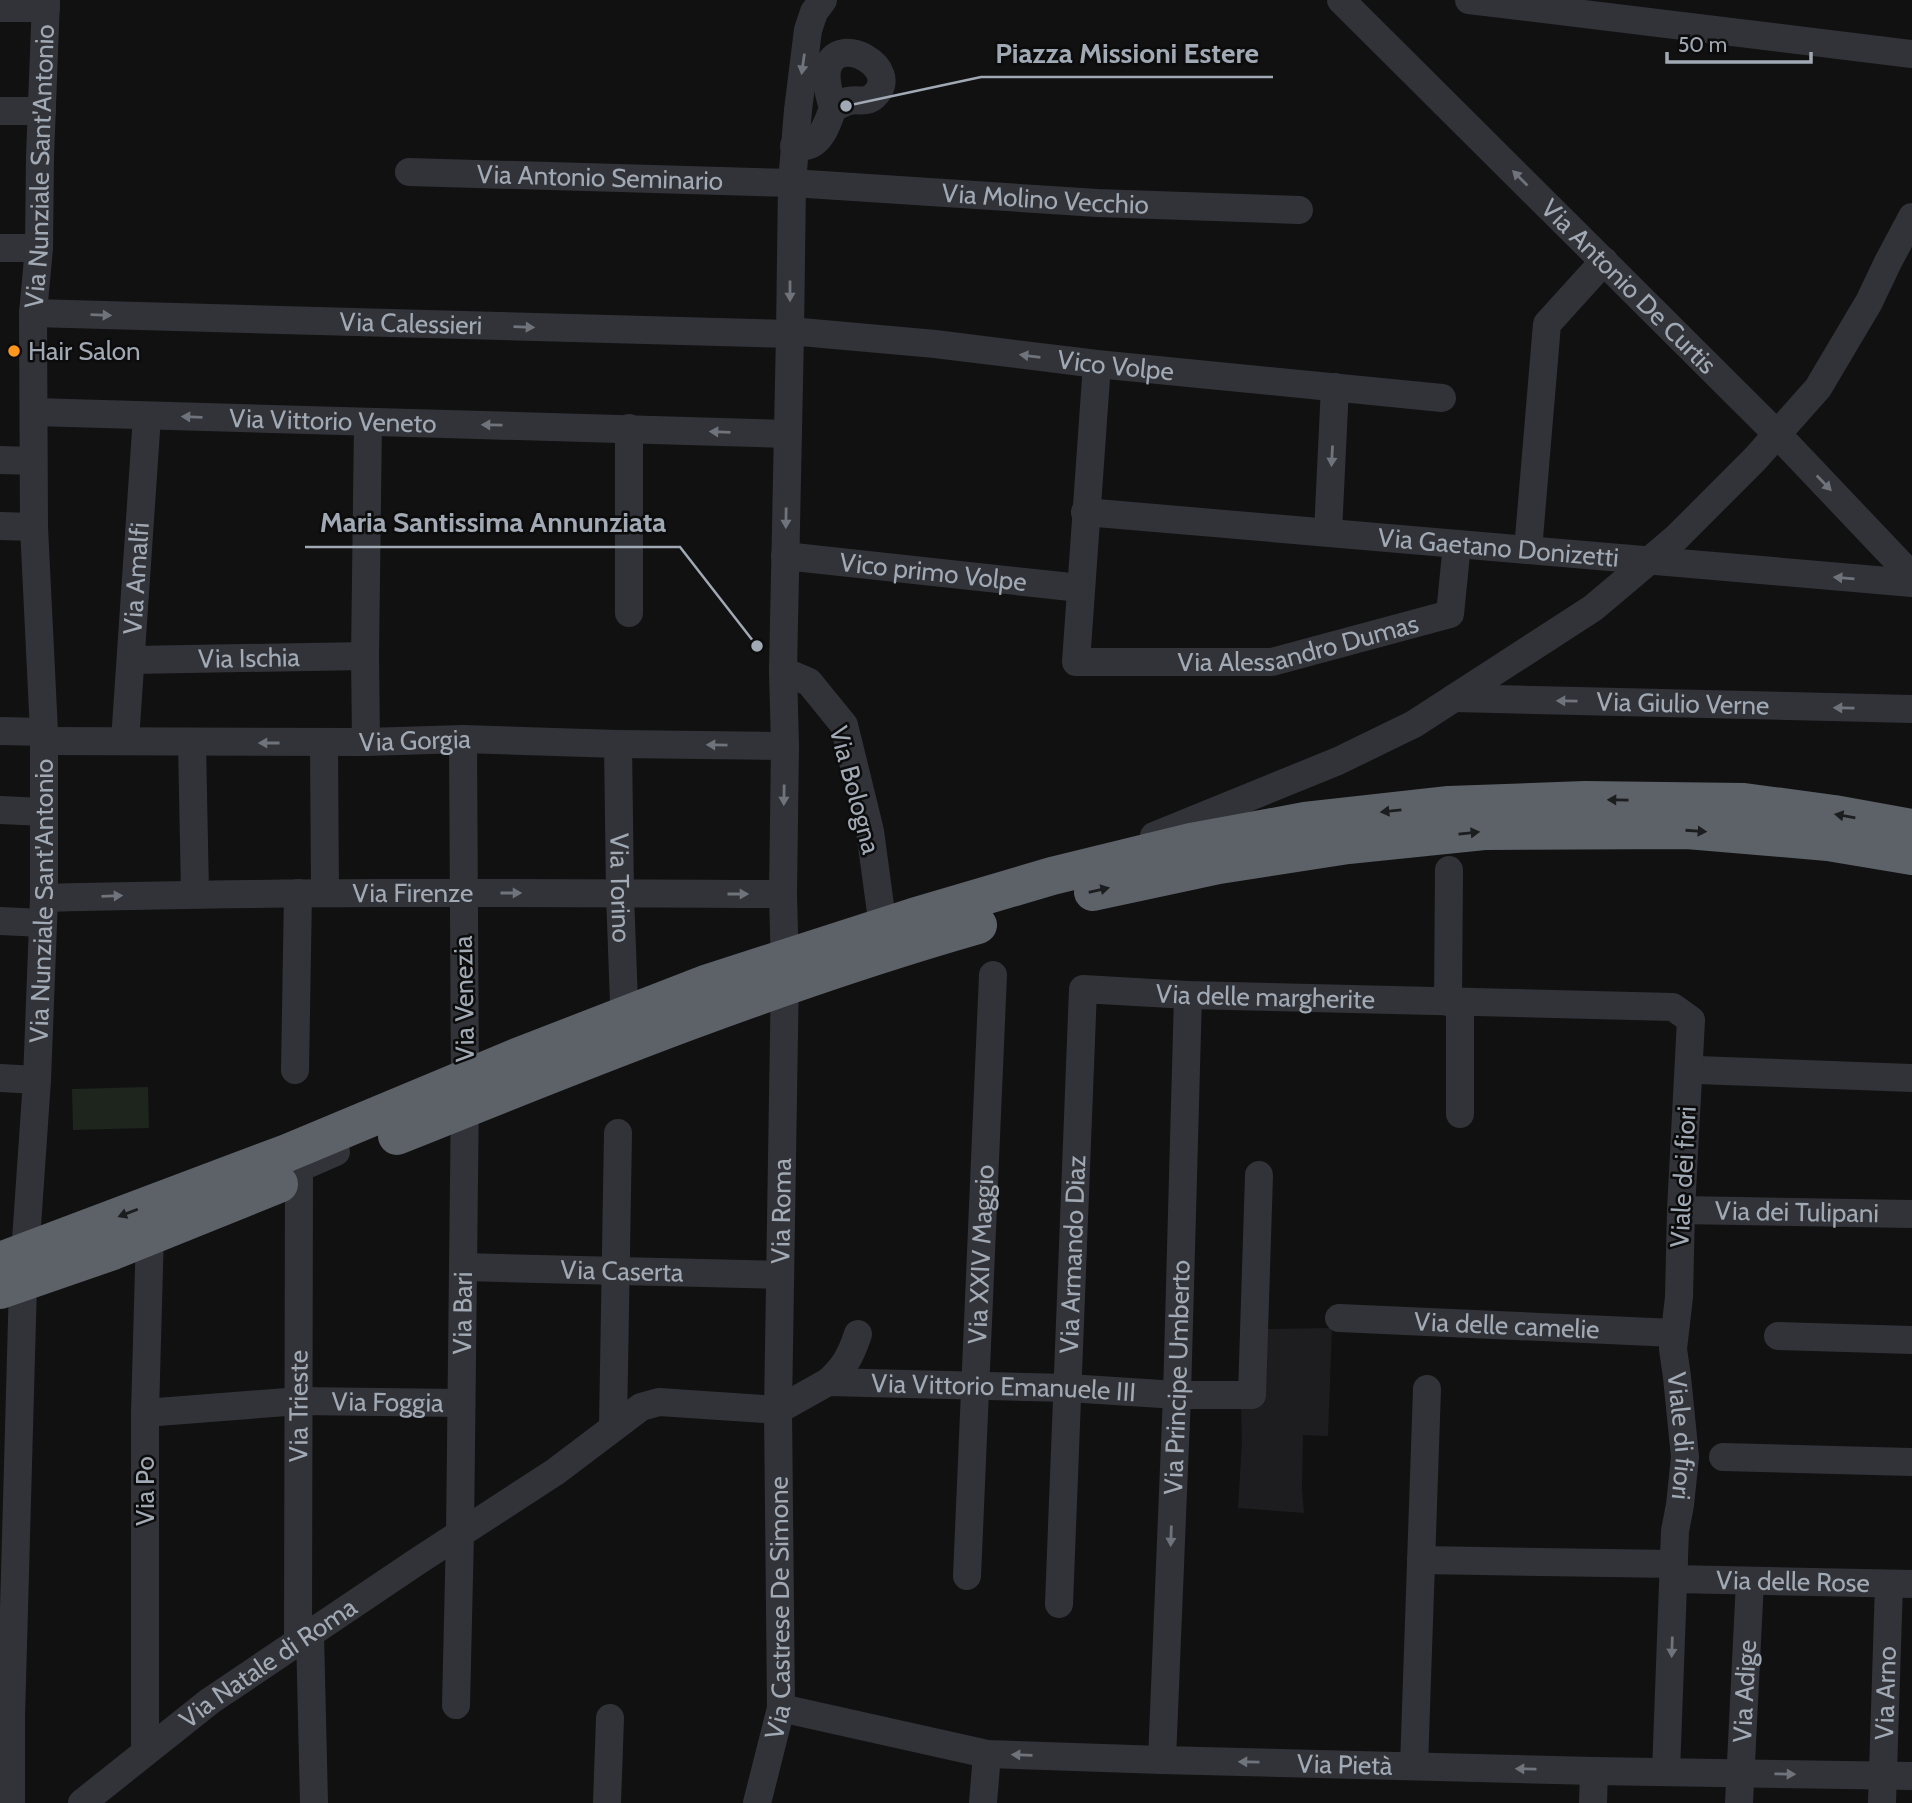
<svg xmlns="http://www.w3.org/2000/svg" width="1912" height="1803" viewBox="0 0 1912 1803" font-family="Cabin,sans-serif">
  <rect width="100%" height="100%" fill="#111112"/>
  <path fill="#1d1d1f" d="M1332,1328l-4,108 -25,-1 -1,54 2,24 -66,-5 4,-66 -1,-35 20,-1 3,-77z"/>
  <path fill="#1d251d" d="M148,1087l1,41 -76,2 -1,-41z"/>
  <g fill="none" stroke-linecap="round" stroke-linejoin="round">
    <g stroke="#313338" stroke-width="28">
      <path id="s1" d="M1341,0l436,434 135,142"/>
      <path d="M1469,0l443,54"/>
      <path d="M0,8h46"/>
      <path d="M0,111h42"/>
      <path d="M794,146c4,0 8,1 12,0 16,-3 22,-25 27,-38 5,-2 10,-5 15,-7 9,-2 19,2 26,-5 30,-27 -38,-66 -47,-26 -2,12 3,27 6,38"/>
      <path id="s2" d="M409,172l383,11 305,20 202,7"/>
      <path d="M0,248h39"/>
      <path id="s3" d="M33,313l757,21 11,-2 134,12 162,20 345,34"/>
      <path id="s4" d="M1097,364l-21,298h196l178,-48 7,-70"/>
      <path id="s5" d="M35,412c251,9 502,13 753,22"/>
      <path d="M629,428v185"/>
      <path d="M0,460l33,1"/>
      <path id="s6" d="M1085,512l827,71"/>
      <path d="M0,526l34,1"/>
      <path d="M1328,532l7,-145"/>
      <path d="M1528,550l19,-226 57,-63"/>
      <path id="s7" d="M785,556l295,32"/>
      <path id="s8" d="M132,660l233,-4"/>
      <path d="M783,671l26,11 35,43 26,106 14,104"/>
      <path id="s9" d="M1454,698l458,11"/>
      <path d="M0,731l44,1"/>
      <path id="s10" d="M44,741l322,1 97,-3 155,5 167,2"/>
      <path id="s11" d="M125,741l22,-325"/>
      <path d="M324,742l1,151"/>
      <path d="M366,742l-1,-86 3,-233"/>
      <path d="M192,743l3,150"/>
      <path id="s12" d="M618,744l2,150 5,136"/>
      <path d="M0,810l44,2"/>
      <path d="M1154,836l184,-75 76,-37 179,-116 83,-70 79,-79 63,-71 51,-86 19,-40 24,-45"/>
      <path id="s13" d="M44,898c246,-7 493,-5 739,-4"/>
      <path d="M0,921l42,2"/>
      <path d="M1448,1002l1,-132"/>
      <path d="M295,1070l3,-177"/>
      <path d="M1697,1070l215,8"/>
      <path d="M0,1078l37,2"/>
      <path d="M1460,1114v-112"/>
      <path d="M258,1186l78,-34"/>
      <path id="s14" d="M1681,1210l231,4"/>
      <path id="s15" d="M463,1267l317,8"/>
      <path id="s16" d="M1339,1318l335,15"/>
      <path d="M1778,1336l134,4"/>
      <path d="M828,1382c17,-15 23,-27 30,-48"/>
      <path id="s17" d="M778,1410l50,-28 240,6 109,7h75l7,-220"/>
      <path id="s18" d="M145,1413l154,-12 162,2"/>
      <path d="M613,1427l5,-294"/>
      <path d="M1723,1457l189,5"/>
      <path d="M1421,1560l253,4"/>
      <path id="s19" d="M967,1576l26,-601"/>
      <path id="s20" d="M1674,1579l238,5"/>
      <path id="s21" d="M1059,1604l24,-615 105,6 485,12 18,13 -10,190 -2,87 -6,52 4,28 8,80 -5,48 -5,26 -9,241"/>
      <path d="M310,1634l4,169"/>
      <path id="s22" d="M298,1642l1,-473"/>
      <path id="s23" d="M456,1705l4,-171 5,-443 -2,-352"/>
      <path id="s24" d="M781,1708l206,46 175,6 432,11 318,5"/>
      <path d="M145,1751v-338l5,-181"/>
      <path id="s25" d="M1162,1760l15,-365 11,-400"/>
      <path d="M1414,1766l13,-377"/>
      <path id="s26" d="M11,1803v-86l12,-433 14,-204 7,-182v-166l-10,-205 -1,-214 6,-65 1,-91 6,-157"/>
      <path id="s27" d="M82,1803l128,-102 208,-140 137,-89 86,-65 18,-5 119,8"/>
      <path d="M607,1803l3,-85"/>
      <path id="s28" d="M757,1803l24,-95 -3,-298 7,-439 -2,-77 2,-148 -2,-75 7,-337 2,-151 6,-73 10,-80 6,-18 9,-12"/>
      <path d="M983,1803l4,-49"/>
      <path d="M1593,1803l1,-32"/>
      <path id="s29" d="M1739,1803l11,-222"/>
      <path id="s30" d="M1882,1803l7,-219"/>
    </g>
    <g stroke="#5d6269" stroke-width="38">
      <path d="M1093,892l126,-27 129,-20 136,-14 203,-1 141,12 84,14"/>
      <path d="M397,1136c191,-77 382,-154 581,-211"/>
      <path d="M0,1261l287,-108 230,-96 191,-74 205,-66 139,-41 139,-34 114,-21 144,-16 136,-5 159,2 90,12 78,14"/>
      <path d="M0,1290l113,-39 166,-67"/>
    </g>
  </g>
  <defs><path id="oneway-solid" d="M-6-.8H1V-3.2L6.5 0L1 3.2V.8H-6Z" transform="scale(1.75)"/></defs>
  <g fill="#6f747c">
    <use href="#oneway-solid" transform="translate(803 64) rotate(98)"/>
    <use href="#oneway-solid" transform="translate(1520 178) rotate(-135)"/>
    <use href="#oneway-solid" transform="translate(790 291) rotate(90)"/>
    <use href="#oneway-solid" transform="translate(101 315) rotate(2)"/>
    <use href="#oneway-solid" transform="translate(524 327) rotate(2)"/>
    <use href="#oneway-solid" transform="translate(1030 356) rotate(-173)"/>
    <use href="#oneway-solid" transform="translate(192 417) rotate(-178)"/>
    <use href="#oneway-solid" transform="translate(492 425) rotate(-179)"/>
    <use href="#oneway-solid" transform="translate(720 432) rotate(-178)"/>
    <use href="#oneway-solid" transform="translate(1332 456) rotate(93)"/>
    <use href="#oneway-solid" transform="translate(1824 483) rotate(46)"/>
    <use href="#oneway-solid" transform="translate(786 518) rotate(91)"/>
    <use href="#oneway-solid" transform="translate(1844 578) rotate(-175)"/>
    <use href="#oneway-solid" transform="translate(1567 701) rotate(-179)"/>
    <use href="#oneway-solid" transform="translate(1844 708) rotate(-179)"/>
    <use href="#oneway-solid" transform="translate(269 743) rotate(180)"/>
    <use href="#oneway-solid" transform="translate(717 745) rotate(-179)"/>
    <use href="#oneway-solid" transform="translate(784 795) rotate(91)"/>
    <use href="#oneway-solid" transform="translate(511 893)"/>
    <use href="#oneway-solid" transform="translate(738 894)"/>
    <use href="#oneway-solid" transform="translate(112 896) rotate(-2)"/>
    <use href="#oneway-solid" transform="translate(1171 1536) rotate(92)"/>
    <use href="#oneway-solid" transform="translate(1672 1647) rotate(92)"/>
    <use href="#oneway-solid" transform="translate(1022 1755) rotate(-178)"/>
    <use href="#oneway-solid" transform="translate(1249 1762) rotate(-179)"/>
    <use href="#oneway-solid" transform="translate(1526 1769) rotate(-179)"/>
    <use href="#oneway-solid" transform="translate(1785 1774) rotate(1)"/>
  </g>
  <g fill="#1c1d1f">
    <use href="#oneway-solid" transform="translate(1618 800) rotate(-179)"/>
    <use href="#oneway-solid" transform="translate(1391 811) rotate(174)"/>
    <use href="#oneway-solid" transform="translate(1845 816) rotate(-170)"/>
    <use href="#oneway-solid" transform="translate(1696 831) rotate(4)"/>
    <use href="#oneway-solid" transform="translate(1469 833) rotate(-6)"/>
    <use href="#oneway-solid" transform="translate(1099 890) rotate(-13)"/>
    <use href="#oneway-solid" transform="translate(128 1213) rotate(159)"/>
  </g>
  <circle fill="#fe961d" stroke="#0c0c0d" stroke-width="2.5" cx="14" cy="351" r="7"/>
  <g text-anchor="middle" dominant-baseline="central" stroke-width="5" stroke-linejoin="round" paint-order="stroke">
    <g font-size="26" fill="#a1a9b4" stroke="#0c0c0d">
      <text stroke="none"><textPath href="#s26" startOffset="1638">Via Nunziale Sant'Antonio</textPath></text>
      <text stroke="none"><textPath href="#s2" startOffset="191">Via Antonio Seminario</textPath></text>
      <text stroke="none"><textPath href="#s2" startOffset="637">Via Molino Vecchio</textPath></text>
      <text stroke="none"><textPath href="#s1" startOffset="406">Via Antonio De Curtis</textPath></text>
      <text stroke="none"><textPath href="#s3" startOffset="378">Via Calessieri</textPath></text>
      <text stroke="none"><textPath href="#s3" startOffset="1085">Vico Volpe</textPath></text>
      <text stroke="none"><textPath href="#s5" startOffset="298">Via Vittorio Veneto</textPath></text>
      <text stroke="none"><textPath href="#s6" startOffset="415">Via Gaetano Donizetti</textPath></text>
      <text stroke="none"><textPath href="#s7" startOffset="149">Vico primo Volpe</textPath></text>
      <text stroke="none"><textPath href="#s11" startOffset="163">Via Amalfi</textPath></text>
      <text stroke="none"><textPath href="#s4" startOffset="523">Via Alessandro Dumas</textPath></text>
      <text stroke="none"><textPath href="#s8" startOffset="117">Via Ischia</textPath></text>
      <text stroke="none"><textPath href="#s9" startOffset="229">Via Giulio Verne</textPath></text>
      <text stroke="none"><textPath href="#s10" startOffset="371">Via Gorgia</textPath></text>
      <text transform="translate(855 790) rotate(75)">Via Bologna</text>
      <text stroke="none"><textPath href="#s12" startOffset="144">Via Torino</textPath></text>
      <text stroke="none"><textPath href="#s13" startOffset="369">Via Firenze</textPath></text>
      <text stroke="none"><textPath href="#s26" startOffset="903">Via Nunziale Sant'Antonio</textPath></text>
      <text stroke="none"><textPath href="#s21" startOffset="798">Via delle margherite</textPath></text>
      <text transform="translate(464 999) rotate(-91)">Via Venezia</text>
      <text transform="translate(1683 1177) rotate(-87)">Viale dei fiori</text>
      <text stroke="none"><textPath href="#s28" startOffset="595">Via Roma</textPath></text>
      <text stroke="none"><textPath href="#s14" startOffset="116">Via dei Tulipani</textPath></text>
      <text stroke="none"><textPath href="#s21" startOffset="350">Via Armando Diaz</textPath></text>
      <text stroke="none"><textPath href="#s19" startOffset="322">Via XXIV Maggio</textPath></text>
      <text stroke="none"><textPath href="#s15" startOffset="159">Via Caserta</textPath></text>
      <text stroke="none"><textPath href="#s23" startOffset="392">Via Bari</textPath></text>
      <text stroke="none"><textPath href="#s16" startOffset="168">Via delle camelie</textPath></text>
      <text stroke="none"><textPath href="#s25" startOffset="383">Via Principe Umberto</textPath></text>
      <text stroke="none"><textPath href="#s17" startOffset="233">Via Vittorio Emanuele III</textPath></text>
      <text stroke="none"><textPath href="#s18" startOffset="243">Via Foggia</textPath></text>
      <text stroke="none"><textPath href="#s22" startOffset="236">Via Trieste</textPath></text>
      <text stroke="none"><textPath href="#s21" startOffset="1645">Viale di fiori</textPath></text>
      <text transform="translate(145 1491) rotate(-90)">Via Po</text>
      <text stroke="none"><textPath href="#s20" startOffset="119">Via delle Rose</textPath></text>
      <text stroke="none"><textPath href="#s28" startOffset="198">Via Castrese De Simone</textPath></text>
      <text stroke="none"><textPath href="#s27" startOffset="233">Via Natale di Roma</textPath></text>
      <text stroke="none"><textPath href="#s29" startOffset="112">Via Adige</textPath></text>
      <text stroke="none"><textPath href="#s30" startOffset="110">Via Arno</textPath></text>
      <text stroke="none"><textPath href="#s24" startOffset="569">Via Pietà</textPath></text>
    </g>
    <g font-size="26" fill="#a1a9b4" stroke="#0c0c0d" text-anchor="start">
      <text x="28" y="351">Hair Salon</text>
    </g>
  </g>
  <path fill="none" stroke="#a1a9b4" stroke-width="2.5" d="M846 106L981 77H1273M757 646L680 547H305"/>
  <g fill="#a1a9b4" stroke="#0c0c0d" stroke-width="2.5">
    <circle cx="846" cy="106" r="7"/>
    <circle cx="757" cy="646" r="7"/>
  </g>
  <g font-size="28" text-anchor="middle" font-weight="bold" fill="#a1a9b4" stroke="#0c0c0d" stroke-width="5" stroke-linejoin="round" paint-order="stroke">
    <text x="1127" y="63">Piazza Missioni Estere</text>
    <text x="493" y="532">Maria Santissima Annunziata</text>
  </g>
  <path d="M1667 52v10h144v-10" fill="none" stroke="#a1a9b4" stroke-width="3.5"/>
  <text x="1678" y="52" font-size="21" fill="#a1a9b4" stroke="#0c0c0d" stroke-width="5" paint-order="stroke">50 m</text>
</svg>
